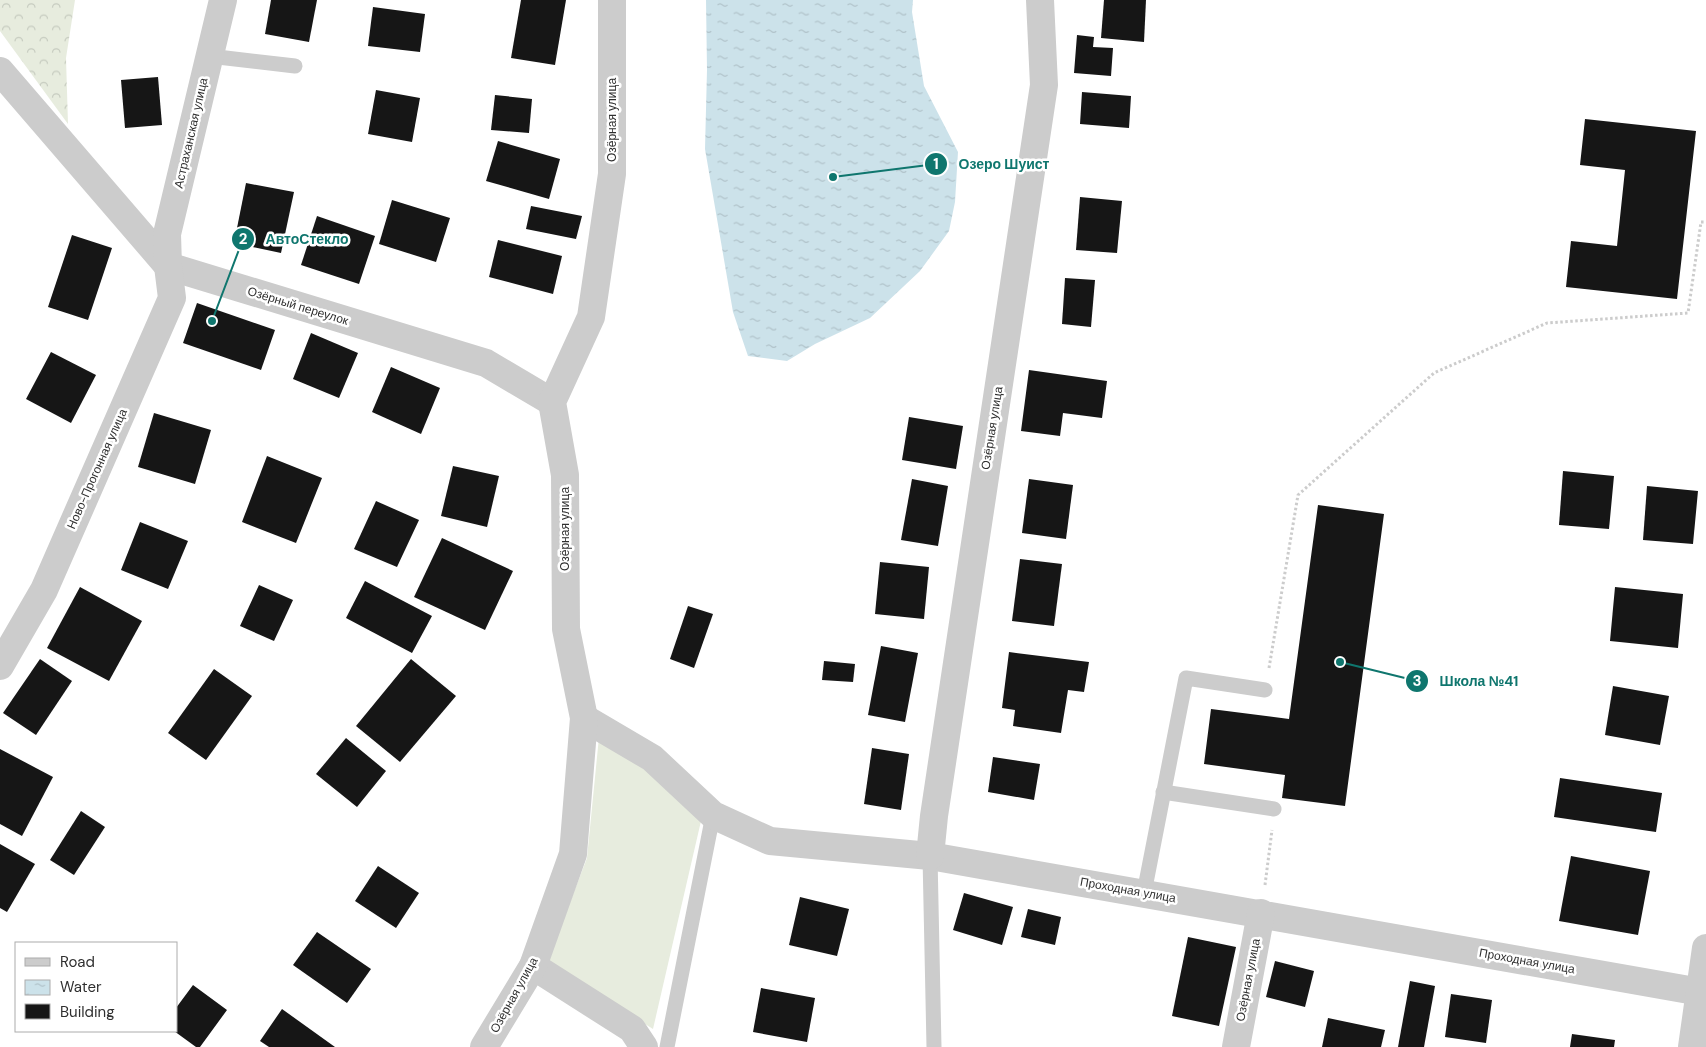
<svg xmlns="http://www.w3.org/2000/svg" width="1706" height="1047" viewBox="0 0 1706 1047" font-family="'DM Sans',sans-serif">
  <defs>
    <pattern id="forest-crowns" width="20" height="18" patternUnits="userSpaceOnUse" patternTransform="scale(1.25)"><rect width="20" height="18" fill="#e7ecde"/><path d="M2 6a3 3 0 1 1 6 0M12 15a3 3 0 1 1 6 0" fill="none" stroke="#c6cbbf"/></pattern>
    <pattern id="water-ripples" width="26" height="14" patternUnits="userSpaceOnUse" patternTransform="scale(1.25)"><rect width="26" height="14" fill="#cce2ea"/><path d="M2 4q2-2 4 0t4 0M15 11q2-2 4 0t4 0" fill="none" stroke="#b0c2c9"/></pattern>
  </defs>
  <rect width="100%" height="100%" fill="#fff"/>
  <path fill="#e7ecde" d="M599,737l49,33 53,51 -48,208 -106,-67 40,-104z"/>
  <path fill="url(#forest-crowns)" d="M0,0h75l-9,58 2,66 -68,-93z"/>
  <path fill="url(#water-ripples)" d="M706,0h207l-1,12 12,74 34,66 -3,50 -6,29 -29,40 -50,47 -55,26 -28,17 -39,-5 -15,-44 -28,-163 2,-79z"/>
  <g fill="#161616">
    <path d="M271,0h46l-8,42 -44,-8z"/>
    <path d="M521,0h45l-11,65 -44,-7z"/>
    <path d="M1104,0h42l-2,42 -43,-4z"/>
    <path d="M373,7l52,7 -5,38 -52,-6z"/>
    <path d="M1077,35l17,2 -1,10 20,1 -2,28 -37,-3z"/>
    <path d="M158,77l4,48 -37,3 -4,-48z"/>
    <path d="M376,90l44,8 -8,44 -44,-8z"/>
    <path d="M1082,92l49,4 -2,32 -49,-4z"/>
    <path d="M495,95l37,4 -3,34 -38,-3z"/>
    <path d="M1585,119l111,12 -19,168 -111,-12 5,-46 46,5 8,-76 -45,-5z"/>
    <path d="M498,141l62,18 -11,40 -63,-18z"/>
    <path d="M246,183l48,9 -13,61 -47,-10z"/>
    <path d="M1080,197l42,4 -5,52 -41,-3z"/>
    <path d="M392,200l58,18 -14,44 -57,-18z"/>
    <path d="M531,206l51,10 -6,23 -50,-10z"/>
    <path d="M317,216l58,20 -16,48 -58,-19z"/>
    <path d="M72,235l40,13 -24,72 -40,-13z"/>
    <path d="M498,240l64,16 -9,38 -64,-17z"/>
    <path d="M1065,278l30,2 -4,47 -29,-3z"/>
    <path d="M197,303l78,27 -14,40 -78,-27z"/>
    <path d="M311,333l47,20 -19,45 -46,-19z"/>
    <path d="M51,352l45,23 -25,48 -45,-24z"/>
    <path d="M391,367l49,21 -19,46 -49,-22z"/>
    <path d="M1029,370l78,11 -5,37 -39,-5 -3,23 -39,-5z"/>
    <path d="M154,413l57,17 -16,54 -57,-17z"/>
    <path d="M909,417l54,9 -7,43 -54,-9z"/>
    <path d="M267,456l55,22 -26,65 -54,-21z"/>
    <path d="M453,466l46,10 -12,51 -46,-11z"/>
    <path d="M1563,471l51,5 -5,53 -50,-4z"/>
    <path d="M912,479l36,7 -10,60 -37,-6z"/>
    <path d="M1029,479l44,6 -7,54 -44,-6z"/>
    <path d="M1647,486l51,5 -5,53 -50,-4z"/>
    <path d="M376,501l43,19 -22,47 -43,-18z"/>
    <path d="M1318,505l66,9 -39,292 -63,-8 3,-23 -81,-11 7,-55 78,10z"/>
    <path d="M140,522l48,19 -20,48 -47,-19z"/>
    <path d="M442,538l71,33 -28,59 -71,-33z"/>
    <path d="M1020,559l42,5 -8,62 -42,-5z"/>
    <path d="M880,562l49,5 -5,52 -49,-5z"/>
    <path d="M365,581l67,35 -20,37 -66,-35z"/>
    <path d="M259,585l34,15 -19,41 -34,-15z"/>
    <path d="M80,587l62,34 -33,60 -62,-33z"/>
    <path d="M1615,587l68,7 -5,54 -68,-7z"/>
    <path d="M688,606l25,8 -19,54 -24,-9z"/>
    <path d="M881,646l37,7 -13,69 -37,-7z"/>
    <path d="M1009,652l80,10 -5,30 -16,-2 -7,43 -48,-7 2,-16 -13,-2z"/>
    <path d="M40,659l32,22 -36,54 -33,-22z"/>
    <path d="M411,659l45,37 -56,66 -44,-36z"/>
    <path d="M824,661l31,3 -2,18 -31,-2z"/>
    <path d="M214,669l38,27 -46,64 -38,-27z"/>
    <path d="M1613,686l56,10 -9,49 -55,-10z"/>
    <path d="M346,738l40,33 -29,36 -41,-33z"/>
    <path d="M872,748l37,6 -8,56 -37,-6z"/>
    <path d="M0,749l53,28 -31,59 -22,-12z"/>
    <path d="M993,757l47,7 -6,36 -46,-8z"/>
    <path d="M1560,778l102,15 -6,39 -102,-15z"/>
    <path d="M81,811l24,16 -31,48 -24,-15z"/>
    <path d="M0,844l35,20 -28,48 -7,-4z"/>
    <path d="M1571,856l79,15 -12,64 -79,-14z"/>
    <path d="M378,866l41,27 -23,35 -41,-27z"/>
    <path d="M964,893l49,14 -11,38 -49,-15z"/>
    <path d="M800,897l49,12 -12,47 -48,-11z"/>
    <path d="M1028,909l33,8 -6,28 -34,-8z"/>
    <path d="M317,932l54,37 -24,34 -54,-38z"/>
    <path d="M1188,937l48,10 -17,79 -47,-10z"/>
    <path d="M1275,961l39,10 -9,36 -39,-10z"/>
    <path d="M1410,981l25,5 -11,61h-26z"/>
    <path d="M193,985l34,25 -27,37h-4l-22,-16h2v-23z"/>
    <path d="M761,988l54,10 -8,44 -54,-10z"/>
    <path d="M1451,994l41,6 -6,43 -41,-6z"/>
    <path d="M282,1009l53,38h-66l-9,-6z"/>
    <path d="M1328,1018l57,12 -4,17h-59z"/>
    <path d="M1572,1034l43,6 -1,7h-44z"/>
  </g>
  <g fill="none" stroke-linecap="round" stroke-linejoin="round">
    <g stroke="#ccc" stroke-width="3" stroke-dasharray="2.5 2.5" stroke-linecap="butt">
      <path d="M1269,668l29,-173 136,-122 113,-50 141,-10 13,-91h5"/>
      <path d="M1265,885l7,-55"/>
    </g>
    <g stroke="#ccc" stroke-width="15">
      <path d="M209,56l86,10"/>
      <path d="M1163,792l111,17"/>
      <path d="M930,856l4,191"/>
      <path d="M1144,893l42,-215 79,12"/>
      <path d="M667,1047l46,-232"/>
    </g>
    <g stroke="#ccc" stroke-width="28">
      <path d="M0,71l168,195 318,97 66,39"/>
      <path d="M0,666l44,-76 128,-292 -4,-32 -1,-32 56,-234"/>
      <path d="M584,718l68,40 61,57 57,26 160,15 776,137"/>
      <path d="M930,856l4,-40 110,-731 -4,-85"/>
      <path d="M533,966l99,63 12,18"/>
      <path d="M484,1047l49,-81 40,-112 11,-136 -18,-89 -1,-154 -13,-73 39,-85 21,-143v-174"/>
      <path d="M1236,1047l25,-134"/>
      <path d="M1692,1047l14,-99"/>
    </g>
  </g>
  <g text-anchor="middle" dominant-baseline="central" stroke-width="5" stroke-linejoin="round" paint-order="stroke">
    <g font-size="12" fill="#2f2f2f" stroke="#fff">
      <text transform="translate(612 120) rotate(-90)">Озёрная улица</text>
      <text transform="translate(191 133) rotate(-77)">Астраханская улица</text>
      <text transform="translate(298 306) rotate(17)">Озёрный переулок</text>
      <text transform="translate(992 428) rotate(-81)">Озёрная улица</text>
      <text transform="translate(97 469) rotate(-66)">Ново-Прогонная улица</text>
      <text transform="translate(565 529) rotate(-90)">Озёрная улица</text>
      <text transform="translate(1128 890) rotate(10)">Проходная улица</text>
      <text transform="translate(1527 961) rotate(10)">Проходная улица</text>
      <text transform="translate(1248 980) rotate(-79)">Озёрная улица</text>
      <text transform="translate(514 995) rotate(-61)">Озёрная улица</text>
    </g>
  </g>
  <path fill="none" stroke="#0f766e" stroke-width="2" d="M833 177L936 164M212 321L243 239M1340 662L1417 681"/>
  <g fill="#0f766e" stroke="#fff" stroke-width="2">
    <circle cx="833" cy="177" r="5"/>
    <circle cx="212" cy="321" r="5"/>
    <circle cx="1340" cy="662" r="5"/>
    <circle cx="936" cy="164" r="12"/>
    <circle cx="243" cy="239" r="12"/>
    <circle cx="1417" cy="681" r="12"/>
  </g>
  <g font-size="15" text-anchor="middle" font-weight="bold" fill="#fff">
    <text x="936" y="169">1</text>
    <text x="243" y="244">2</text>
    <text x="1417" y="686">3</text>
  </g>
  <g font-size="14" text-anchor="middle" font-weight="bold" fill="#0f766e" stroke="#fff" stroke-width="5" stroke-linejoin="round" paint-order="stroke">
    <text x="1004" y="169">Озеро Шуист</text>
    <text x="307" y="244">АвтоСтекло</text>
    <text x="1479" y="686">Школа №41</text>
  </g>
  <rect x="15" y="942" width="162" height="90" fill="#ffffff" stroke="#acacac"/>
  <rect x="25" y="958" width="25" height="8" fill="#cccccc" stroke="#acacac"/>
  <text x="60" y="967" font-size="15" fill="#2f2f2f">Road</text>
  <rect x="25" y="980" width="25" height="15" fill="url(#water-ripples)" stroke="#acacac"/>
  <text x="60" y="992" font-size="15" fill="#2f2f2f">Water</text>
  <rect x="25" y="1004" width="25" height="15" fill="#161616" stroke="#acacac"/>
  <text x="60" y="1017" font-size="15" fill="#2f2f2f">Building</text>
</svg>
